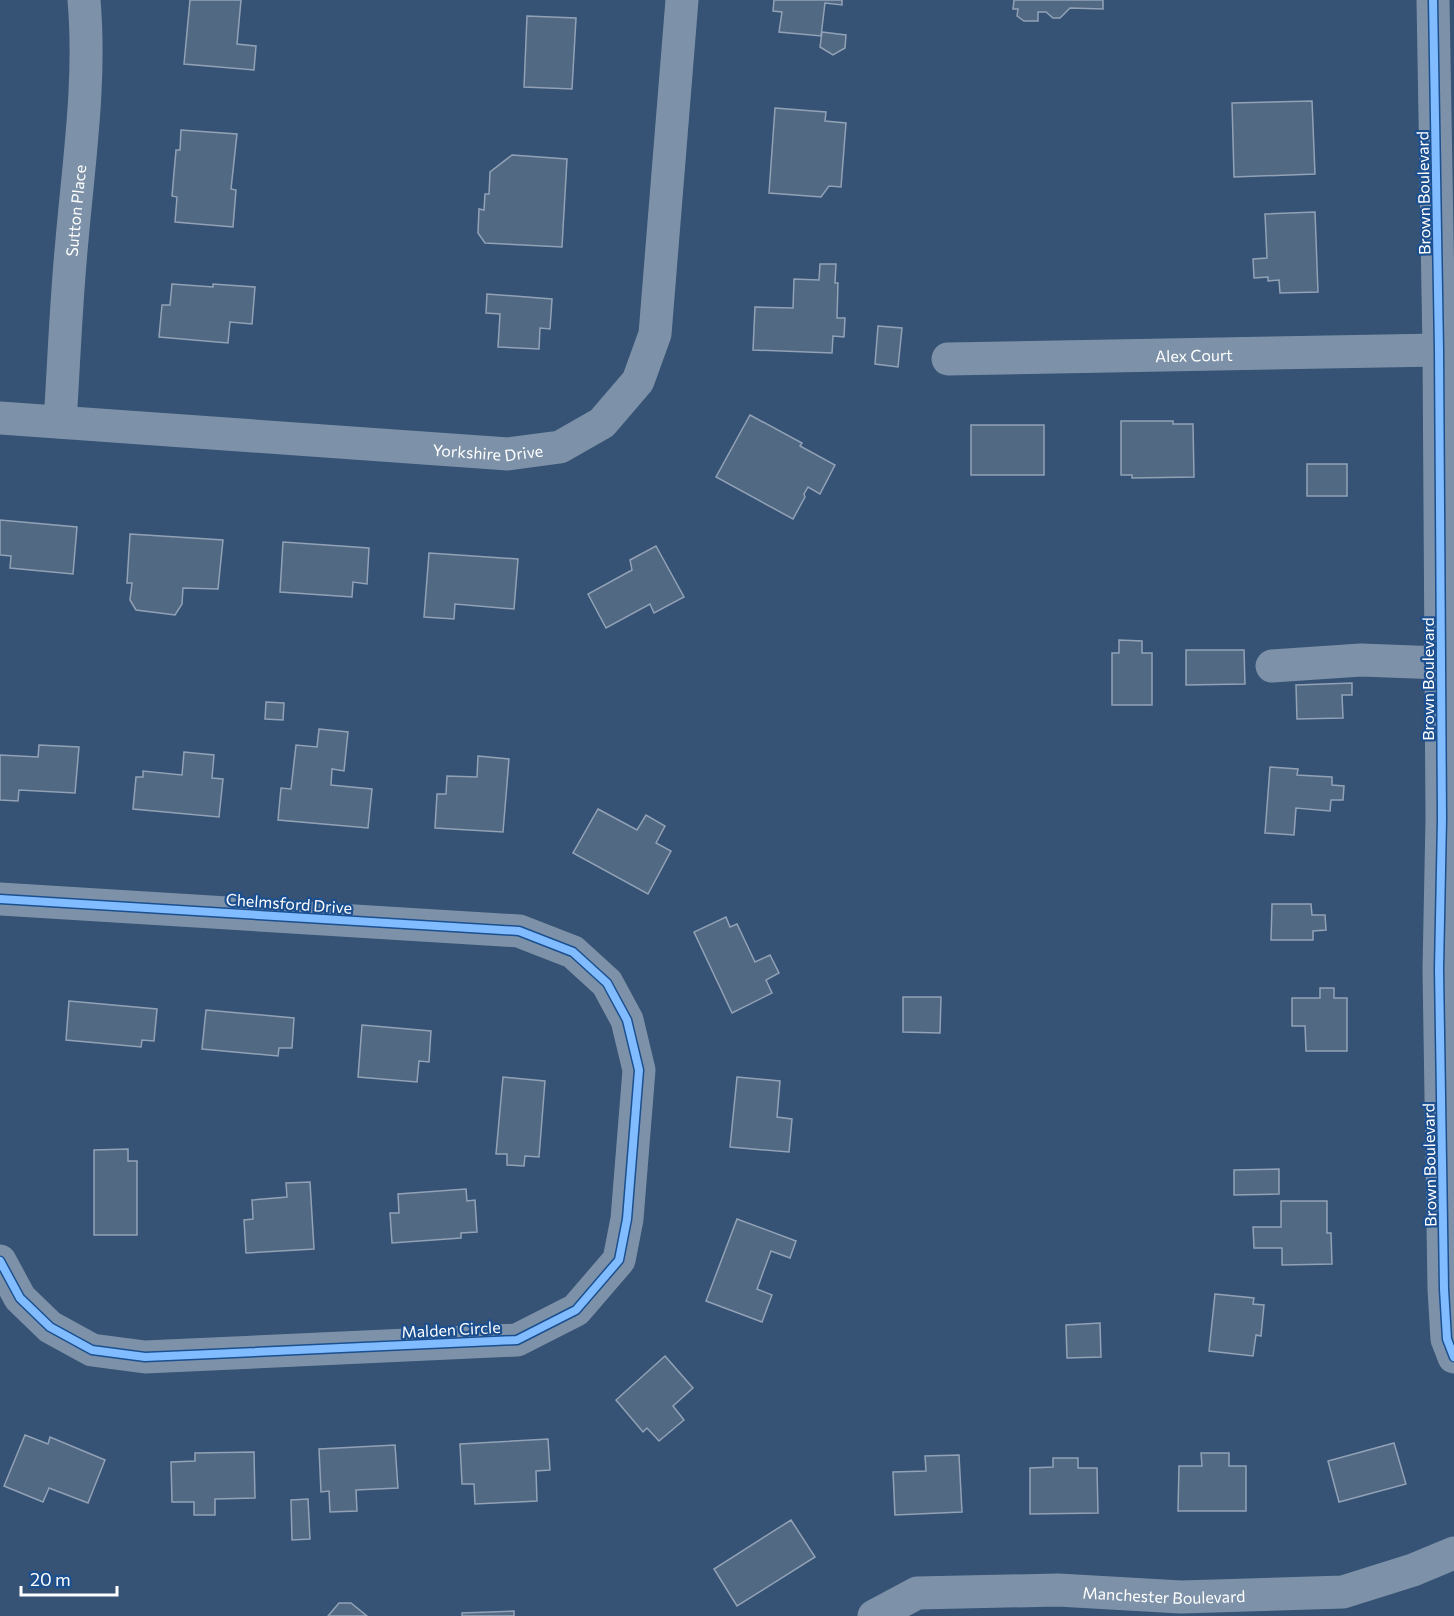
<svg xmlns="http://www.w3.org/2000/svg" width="1454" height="1616" viewBox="0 0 1454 1616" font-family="Commissioner,sans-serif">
  <rect width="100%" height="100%" fill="#365274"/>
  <g fill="#526984" stroke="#92a2b6" stroke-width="1.5">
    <path d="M190,0h51l-4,44 19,2 -2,24 -70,-6z"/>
    <path d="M774,0h68v5l-17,-2 -4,33 -42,-4 3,-20 -9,-1z"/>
    <path d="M1014,0h89v9l-33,-1 -10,10h-7l-7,-6h-8v9h-14l-7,-5 1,-7h-5z"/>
    <path d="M527,16l49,2 -4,71 -48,-2z"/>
    <path d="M822,32l24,3 -1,13 -12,7 -13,-8z"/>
    <path d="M1312,101l3,73 -81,3 -2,-74z"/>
    <path d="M775,108l51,4 -1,9 21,2 -5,64 -12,-1 -8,11 -52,-4z"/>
    <path d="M181,130l56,4 -6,55 5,1 -3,37 -58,-5 2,-25 -5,-1 4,-46h4z"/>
    <path d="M512,155l55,4 -5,88 -77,-4 -7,-10 1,-24 5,1 1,-16h4l1,-22z"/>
    <path d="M1315,212l3,80 -38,1 -1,-13 -11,1v-4l-14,1 -1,-19 14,-1 -2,-44z"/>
    <path d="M820,264h16l-1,19h3l-1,35h8l-1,19 -11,-1 -1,17 -79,-3 2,-43 38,1 1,-29 25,1z"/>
    <path d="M172,284l41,3v-3l42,3 -3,37 -22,-2 -2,21 -69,-6 3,-32h8z"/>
    <path d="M487,294l65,5 -2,30 -10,-1 -1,21 -41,-2 2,-33 -14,-1z"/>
    <path d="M878,326l24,2 -4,39 -23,-3z"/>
    <path d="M750,415l52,28 -2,3 35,19 -15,29 -12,-7 -4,7 1,3 -12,22 -77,-42z"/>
    <path d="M1121,421h52v3h20l1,53 -62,1v-3h-11z"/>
    <rect x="971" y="425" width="73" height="50"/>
    <rect x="1307" y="464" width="40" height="32"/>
    <path d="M0,520l77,7 -4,47 -63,-6 1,-12 -11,-1z"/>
    <path d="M130,534l93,6 -5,49 -35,-1 -1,16 -7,11 -39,-5 -6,-10 2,-17h-5z"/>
    <path d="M283,542l86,6 -2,36 -14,-2 -1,15 -72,-5z"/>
    <path d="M656,546l28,51 -30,16 -4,-9 -44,24 -18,-34 44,-24 -2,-10z"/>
    <path d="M429,553l89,6 -4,50 -59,-5 -1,15 -30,-2z"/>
    <path d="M1119,640l23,1v12h10v52h-40v-52h7z"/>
    <path d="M1186,650h58l1,34 -59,1z"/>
    <path d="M1352,683v12h-10l1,23 -46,1 -1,-34z"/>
    <path d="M266,702l18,1 -1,17 -18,-1z"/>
    <path d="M319,729l29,3 -4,39 -12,-2 -1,16 41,4 -4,39 -90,-8 3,-32 10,1 5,-44 21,2z"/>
    <path d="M39,745l40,2 -4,46 -56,-3 -1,11 -18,-1v-45l38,2z"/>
    <path d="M184,752l30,3 -2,23 11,1 -4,38 -86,-8 3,-32h7v-6l39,4z"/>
    <path d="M478,756l31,3 -6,73 -68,-4 2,-34h9l1,-18 30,1z"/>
    <path d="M1270,767l28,2 -1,6 35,2v8l12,1 -1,14h-12l-1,11 -34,-3 -2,27 -29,-2z"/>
    <path d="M598,809l39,21 9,-15 19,11 -9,17 15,8 -23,43 -75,-41z"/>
    <path d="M1272,904h39l1,11h13l1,15 -13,1v9h-42z"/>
    <path d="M726,917l4,10 7,-3 18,38 15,-7 9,18 -13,7 6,13 -40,20 -38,-81z"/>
    <path d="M1320,988h14v10h13v53h-41l-1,-25h-13v-28h28z"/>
    <path d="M903,997h38l-1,36 -37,-1z"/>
    <path d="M69,1001l88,8 -3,32 -12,-1 -1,7 -75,-7z"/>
    <path d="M206,1010l88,8 -2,30h-13l-1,8 -76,-7z"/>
    <path d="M362,1025l69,6 -2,31 -10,-1 -2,21 -59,-5z"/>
    <path d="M503,1077l42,4 -6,76 -14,-1 -1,10 -17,-1v-11h-11z"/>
    <path d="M737,1077l43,4 -3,36 15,2 -3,33 -59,-5z"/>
    <path d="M128,1149v12h9v74h-43v-85z"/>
    <path d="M1279,1169v25l-45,1v-25z"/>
    <path d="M310,1182l4,67 -68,4 -2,-33 9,-1 -1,-19 35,-3 -1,-14z"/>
    <path d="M466,1189l1,12 8,-1 2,32 -16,1v5l-69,5 -2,-30h9l-1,-19z"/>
    <path d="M1281,1201h46v32h4l1,31 -50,1v-17h-28l-1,-21h28z"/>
    <path d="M737,1219l59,22 -6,17 -19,-7 -14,38 15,6 -10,27 -56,-21z"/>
    <path d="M1215,1294l39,4 -1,6 11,1 -3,31 -5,-1 -3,21 -44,-5z"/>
    <path d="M1100,1323l1,34 -34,1 -1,-33z"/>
    <path d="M665,1356l28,32 -20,18 11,14 -25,21 -12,-13 -4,4 -27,-32z"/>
    <path d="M25,1435l23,9 2,-7 55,23 -17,43 -39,-15 -6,14 -39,-16z"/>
    <path d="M548,1439l2,31 -14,1 1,30 -62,3 -1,-20h-12l-2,-40z"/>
    <path d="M1394,1443l12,41 -67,18 -11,-41z"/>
    <path d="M395,1445l3,43 -42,2 1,21 -27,1 -1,-21 -8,1 -2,-43z"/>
    <path d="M254,1452l1,46 -40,1v16h-21v-13h-22l-1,-40 24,-1v-8z"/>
    <path d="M1201,1453h28v13h17v45h-68l1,-45h23z"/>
    <path d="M959,1455l3,57 -67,3 -2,-43 33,-1 -1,-15z"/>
    <path d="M1053,1458h25v10h19l1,45 -68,1v-46l23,-1z"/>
    <path d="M308,1499l2,40 -18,1 -1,-40z"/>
    <path d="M791,1520l24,37 -78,49 -23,-37z"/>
    <path d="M339,1603h12l16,13h-39z"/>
    <path d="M514,1611v5h-52v-3z"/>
  </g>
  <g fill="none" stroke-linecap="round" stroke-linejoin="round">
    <g stroke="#7d92a8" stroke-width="33">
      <path d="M1433,0l6,350 3,469 -3,150 5,320 3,50 7,18"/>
      <path id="s1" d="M948,359l491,-9"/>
      <path id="s2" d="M0,418l508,36 52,-7 42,-24 36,-42 17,-47 27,-334"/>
      <path id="s3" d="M60,422c4,-60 6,-121 12,-182 7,-80 19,-160 12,-240"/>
      <path d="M1272,666l89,-6 80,3"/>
      <path d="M0,899l519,32 54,21 34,31 20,37 12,50 -12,149 -8,41 -43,50 -59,30 -372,17 -53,-7 -42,-23 -30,-29 -20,-37"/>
      <path id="s4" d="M874,1616l43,-23 141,-3 123,7 162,-5 70,-22 41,-17"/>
    </g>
    <defs>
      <g id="cycleway">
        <path d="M1433,0l6,350 3,469 -3,150 5,320 3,50 7,18"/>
        <path d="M0,899l519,32 54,21 34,31 20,37 12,50 -12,149 -8,41 -43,50 -59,30 -372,17 -53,-7 -42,-23 -30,-29 -20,-37"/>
      </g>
    </defs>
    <use href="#cycleway" stroke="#1b4f8f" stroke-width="11"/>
    <use href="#cycleway" stroke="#80bcff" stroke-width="8"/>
  </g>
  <g text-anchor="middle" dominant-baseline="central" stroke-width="4.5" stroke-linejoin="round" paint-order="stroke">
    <g font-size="16" fill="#fff" stroke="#1b4f8f">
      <text transform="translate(1423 193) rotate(-91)">Brown Boulevard</text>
      <text stroke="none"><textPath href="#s3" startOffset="212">Sutton Place</textPath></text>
      <text stroke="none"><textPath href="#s1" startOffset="246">Alex Court</textPath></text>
      <text stroke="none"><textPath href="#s2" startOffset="489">Yorkshire Drive</textPath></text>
      <text transform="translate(1427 679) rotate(-90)">Brown Boulevard</text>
      <text transform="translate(289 903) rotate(4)">Chelmsford Drive</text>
      <text transform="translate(1429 1165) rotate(-91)">Brown Boulevard</text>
      <text transform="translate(451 1329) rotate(-3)">Malden Circle</text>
      <text stroke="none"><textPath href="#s4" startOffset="296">Manchester Boulevard</textPath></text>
    </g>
  </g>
  <path d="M21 1586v9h96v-9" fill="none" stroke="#ffffff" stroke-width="3"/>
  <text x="30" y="1586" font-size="18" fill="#ffffff" stroke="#1b4f8f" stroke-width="4.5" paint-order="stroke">20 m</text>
</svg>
